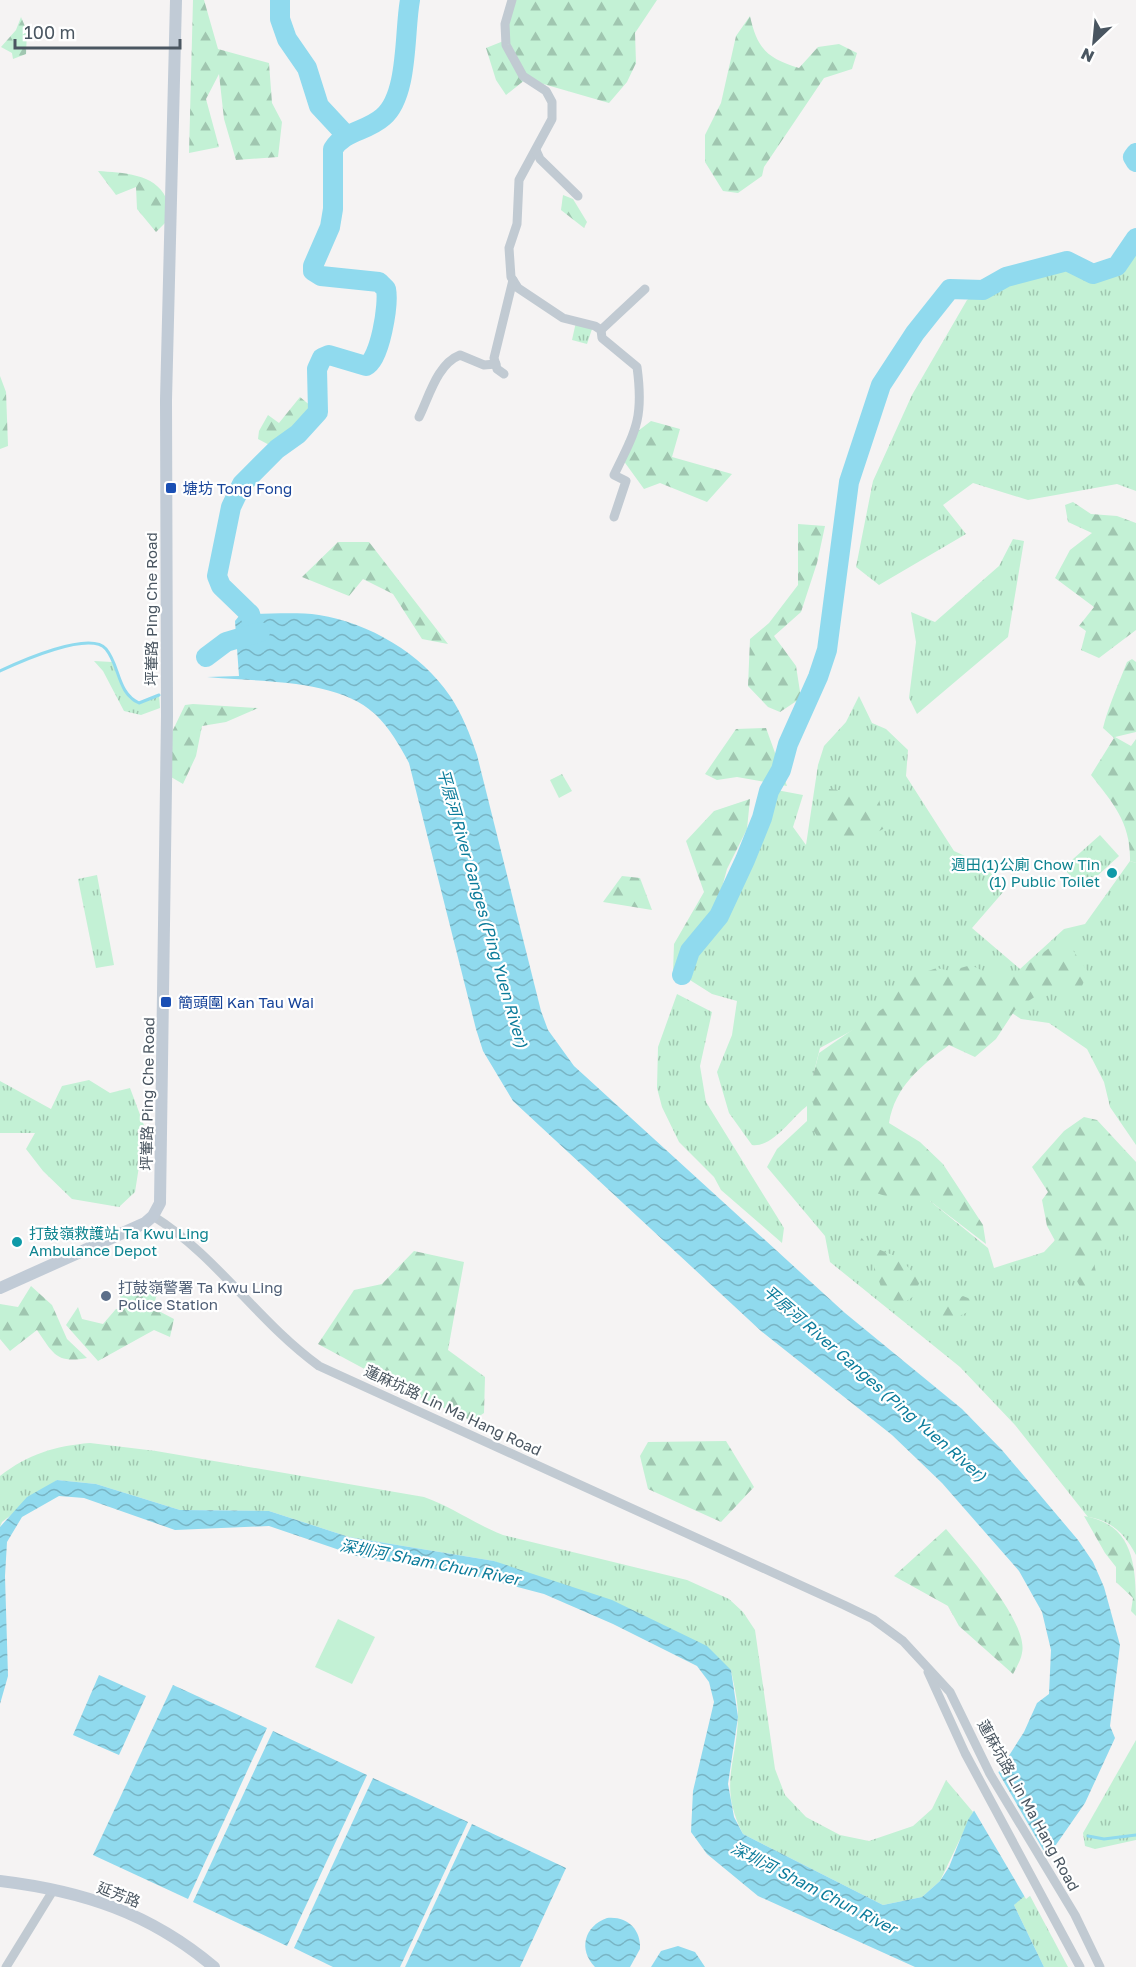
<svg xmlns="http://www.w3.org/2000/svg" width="1136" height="1967" viewBox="0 0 1136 1967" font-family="'Golos Text','Noto Sans SC',sans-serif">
  <defs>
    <pattern id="grass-tufts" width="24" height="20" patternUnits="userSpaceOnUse" patternTransform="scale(1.5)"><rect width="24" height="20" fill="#c3f1d5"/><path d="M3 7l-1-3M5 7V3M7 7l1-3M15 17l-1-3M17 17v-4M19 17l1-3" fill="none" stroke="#a0c6b0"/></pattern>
    <pattern id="forest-firs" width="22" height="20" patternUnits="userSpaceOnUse" patternTransform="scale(1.5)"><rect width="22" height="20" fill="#c3f1d5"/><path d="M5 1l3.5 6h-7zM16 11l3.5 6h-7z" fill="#a0c6b0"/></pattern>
    <pattern id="water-waves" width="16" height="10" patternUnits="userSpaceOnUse" patternTransform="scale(1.5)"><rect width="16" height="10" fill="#90daee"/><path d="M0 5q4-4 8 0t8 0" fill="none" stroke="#78b4c4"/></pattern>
  </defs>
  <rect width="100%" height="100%" fill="#f5f3f3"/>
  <g fill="url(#grass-tufts)">
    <path d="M1136,236v255l-19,-7 -89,16 -55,-17 -30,22 23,29 -87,51 -23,-18 17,-86 39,-86 55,-95 21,-13 79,-26 26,13 19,-6z"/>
    <path d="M576,322l17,4 -6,18 -15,-4z"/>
    <path d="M1013,539l11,2 -16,96 -91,77 -8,-16 7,-56 -5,-30 24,10 64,-56z"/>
    <path d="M94,661l18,1 13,30 5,7 9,4 20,-8 1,13 -19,7 -17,-4 -21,-40z"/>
    <path d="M859,696l13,27 14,6 22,21 -2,26 48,75 31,14 19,26 -32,37 48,41 44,-40 21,-5 45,-63 6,2v282l-26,-38 -6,-25 -17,-33 -38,-26 -28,-4 -67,-44 -134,73 -7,28 117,125 58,47 6,20 50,-16 13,-14 79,-19v336c-11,-21 -25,-35 -48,-38l-73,-92 -55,-58 -130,-105 -5,-26 -58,-69 10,-18 30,-28v-15c-15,11 -34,42 -55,39l-23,-32 -12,-41 15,-37 5,-34 -25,-7 -30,-19 8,-24 29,-35 41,-93 1,-36 42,8 -10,32 13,18 12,-80 6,-19 22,-24z"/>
    <path d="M562,774l10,17 -13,7 -9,-18z"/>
    <path d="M1100,835l19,21 -36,33 -20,-21z"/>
    <path d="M97,875l17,90 -18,3 -18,-89z"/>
    <path d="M677,994l35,18 -12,54 6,36 78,126 -2,15 -61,-53 -7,-13 -35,-35 -17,-35 -5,-19 1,-41z"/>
    <path d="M89,1080l21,13 20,-5 15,40 -10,64 -16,15 -47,-8 -29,-28 -17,-22 9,-16h-35v-52l51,28 11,-23z"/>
    <path d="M90,1443l66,8 268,46c28,10 51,27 79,38l184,45 42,19 14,13 12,18 20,139 10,26 21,22 34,18 29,6 44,-15 19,-17 14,-29 27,32 -33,69 -18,16 -39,8 -140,-71c-25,-49 -6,-70 -5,-118 0,-15 -4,-31 -7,-46l-237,-109 -145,-24 -80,-26 -89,-1 -84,-26 -39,-4 -55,42 -2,5v-51c28,-22 55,-30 90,-33z"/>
    <path d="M1136,1740v100l-41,9 -10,-3 -2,-13z"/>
    <path d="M1028,1892l40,75h-24l-30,-62z"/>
  </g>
  <g fill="url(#forest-firs)">
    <path d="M193,0h11l14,49 51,14 3,40 10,19 -4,35 -42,3 -12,-41 -5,-45 -13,25 13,48 -30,6z"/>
    <path d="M513,0h144l-22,33 1,30 -9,19 -18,21 -83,-24 -20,16 -10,-15 -10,-32 20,-8z"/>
    <path d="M750,16c7,33 18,43 49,52l19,-21 21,-3 18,9 -5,16 -28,9 -60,89 -2,9 -24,17 -15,-2 -18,-29v-27l16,-32 15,-67z"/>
    <path d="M21,17l6,14 -1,23 -13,5 -1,-6 -11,-6 15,-17z"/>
    <path d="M98,171c24,2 57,2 68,27 3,6 0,17 0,24l-10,10 -19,-23 -1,-22 -20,8z"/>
    <path d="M563,195l10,4 14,23 -3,6 -23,-18z"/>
    <path d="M0,376l6,16 2,54 -8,3z"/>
    <path d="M300,397l18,15 -20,22 -21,15 -19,-10 1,-8 9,-16 11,8z"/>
    <path d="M651,421l29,8 -8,28 60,17 -25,28 -47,-19 -16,6 -21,-29 2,-19z"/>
    <path d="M1073,502l18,12 26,2 19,7v107l-37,28 -18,-8 5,-19 -7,-5 15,-19 -39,-29 15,-28 22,-17 -24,-11 -3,-17z"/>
    <path d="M798,524l27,2 -8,37 -16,49 -27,24 22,30 5,32 -21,14 -12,-5 -20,-21 2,-47 19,-16 29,-38z"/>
    <path d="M338,542h31l79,102 -26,-5 -29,-45 -30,-15 -14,17 -47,-19z"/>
    <path d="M1132,659l4,3v70l-21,5 16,9 5,-7v124l-6,-2c1,-38 -17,-58 -39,-86l23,-37 -11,-10c5,-21 16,-45 24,-66z"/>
    <path d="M193,704l65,4 -32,14 -24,4 -6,30 -13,28 -12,-7v-43l14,-29z"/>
    <path d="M766,728l21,58 -50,-9 -20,3 -12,-6 31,-45z"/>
    <path d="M829,789l49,5 7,34 -43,23 -16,-31z"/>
    <path d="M750,799l-3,30 -20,40 -9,33 -45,71 1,-29 30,-52 -18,-51 28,-30z"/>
    <path d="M622,876l18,2 12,32 -49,-8z"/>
    <path d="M1053,945l19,4 16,23 -6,14 -46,10 -21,14 -19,29 -21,18 -26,-12c-28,21 -54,41 -60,78l31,19 23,22 40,61 3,19 -56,-43c-59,3 -86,-24 -117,-71l6,-12 -10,-27 10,-38 69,-48 13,-25 36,-12 13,3 21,-6 24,12 26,-7z"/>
    <path d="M1084,1117l13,3 39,42v58l-19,19 -25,12 4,22 -12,21 -37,-68 -5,-26 6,-8 -16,-25 32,-36z"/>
    <path d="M850,1225l18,20 32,13 20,23 -6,15 -18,12 -15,-21 -7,-21 -26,-36z"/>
    <path d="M414,1251l50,11 -16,88 37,27 -1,36 -12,8 -74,-34 -80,-43 36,-54 28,-6z"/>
    <path d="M139,1285l18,9 -4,14 21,11 -4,18 -16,-7 -56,31 -32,-36 12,-18 4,12 21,5 13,-15 8,1 -5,-17z"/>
    <path d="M31,1286l21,19 15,34 20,19c-31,6 -34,-5 -50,-28l-27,21 -10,-12v-35l18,3z"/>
    <path d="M963,1296l15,6 -5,11 -5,-1 -20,9 -16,-8 5,-5z"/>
    <path d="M726,1441l28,46 -33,35 -73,-33 -8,-33 8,-14z"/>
    <path d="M1084,1516c52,9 52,52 52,100l-5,-5 2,-13 -17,-16v-15l-11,-14z"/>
    <path d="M946,1529c20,24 83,93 76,124 -1,7 -6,15 -9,21l-54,-48 -11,-20 -54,-30z"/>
  </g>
  <g fill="#c3f1d5">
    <path d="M100,895l6,34 -16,3 -6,-34z"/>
    <path d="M338,1619l37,18 -23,47 -37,-17z"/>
  </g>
  <g fill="url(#water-waves)">
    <path d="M250,614c22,0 47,-2 69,1 50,8 102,38 131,81 12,18 20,38 27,59l64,256 7,19 26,36 271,247 117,96 40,41 76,90 15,22 11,25 16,58 -10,81 5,12 -30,65 -50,72 2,11 -23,19 30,62h-129l-157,-71 -51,-42 -16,-22 2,-41 21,-89 -5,-20 -12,-16 -84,-42 -69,-30 -72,-19 -112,-18 -91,-31 -94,4 -91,-32 -25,-2 -37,21 -15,25 -2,34 3,100 -8,28v-177l27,-30 30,-17 39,4 84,26 89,1 80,26 145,24 118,39 95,46 24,24 7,47 -10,67 6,33 9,17 140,71 39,-8 18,-16 9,-14 19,-47 56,-88 13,-29 12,-9 2,-44 -9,-38 -23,-41 -77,-88 -50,-48 -131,-104 -248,-230 -30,-50 -7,-22 -67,-266c-9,-17 -20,-36 -34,-49 -38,-36 -118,-32 -168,-37l32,-1 -4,-55 4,-5z"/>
    <path d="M99,1675l47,21 -27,59 -46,-20z"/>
    <path d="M173,1685l94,43 -79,171 -95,-44z"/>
    <path d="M273,1731l94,44 -80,171 -94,-44z"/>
    <path d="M373,1778l95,44 -68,145h-67l-39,-19z"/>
    <path d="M472,1824l94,44 -46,99h-115z"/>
    <path d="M607,1918c20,-2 34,11 33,31l-10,18h-35c-17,-17 -11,-41 12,-49z"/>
    <path d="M678,1946l17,6 10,15h-54l10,-16z"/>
  </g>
  <path fill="#f5f3f3" d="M997,1770l52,90 -11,16 2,12 -14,11 -54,-92z"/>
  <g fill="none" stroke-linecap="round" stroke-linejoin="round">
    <g stroke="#90daee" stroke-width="3">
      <path d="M0,671c19,-9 90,-41 106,-22 14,17 11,44 33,54l20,-8"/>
      <path d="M1088,1836l16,3 32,-4"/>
    </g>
    <g stroke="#90daee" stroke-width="20">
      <path d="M280,0v19l7,20 20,29 12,38 26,28"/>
      <path d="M1136,153l-3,4 3,5"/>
      <path d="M255,632l-5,-18 -29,-28 -4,-10 14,-69 11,-23 35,-35 21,-15 20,-22 -1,-43 5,-11 7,-3 37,11c14,-6 23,-62 20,-77l-7,-7 -58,-6 -8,-5v-5l17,-39 3,-18v-60c12,-19 33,-17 50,-32 26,-22 21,-86 27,-117"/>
      <path d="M206,657l20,-15 34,-10"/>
      <path d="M682,975l8,-24 29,-35 26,-56 17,-42 7,-27 12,-21 7,-26 30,-67 9,-27 22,-168 32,-97 34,-52 35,-44 33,1 23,-13 61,-16 26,13 24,-8 19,-28"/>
    </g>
    <g stroke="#c1cad2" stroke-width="9">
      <path d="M512,0l-7,24 1,21 17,31 23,15 6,11v17l-33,61 -2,44 -8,24 2,29 7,11 45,30 32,8 6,4 1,8 35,29c7,51 -1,63 -23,108l12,6 -12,36"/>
      <path d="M536,150l4,9 38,37"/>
      <path d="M601,330l44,-41"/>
      <path d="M504,374l-7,-5 -3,-11 19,-78"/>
      <path d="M419,417c10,-20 18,-53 41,-62l24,10 12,-1"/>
      <path d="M153,1216c64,40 105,106 166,150l525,239 29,14 30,22 47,51 40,82 85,141 25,52"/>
      <path d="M928,1672l37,81 115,214"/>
      <path d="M6,1967l48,-78"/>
    </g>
    <g stroke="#c1cbd6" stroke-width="12">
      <path d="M0,1288l145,-65 8,-7 7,-13 7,-487 -1,-316 10,-400"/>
      <path d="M0,1881c83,10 150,32 214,86"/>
    </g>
  </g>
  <g fill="#1a4fb4" stroke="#fff" stroke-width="2">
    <rect x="165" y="482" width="12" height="12" rx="3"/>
    <rect x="160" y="996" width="12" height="12" rx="3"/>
  </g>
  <g fill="#0f9aa8" stroke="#fff" stroke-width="2">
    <circle cx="1112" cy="873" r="6"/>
    <circle cx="17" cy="1242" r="6"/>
  </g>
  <circle fill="#5c6f8a" stroke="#fff" stroke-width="2" cx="106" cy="1296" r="6"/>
  <g text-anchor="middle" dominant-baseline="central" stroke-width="4.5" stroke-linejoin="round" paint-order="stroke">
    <g font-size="15" fill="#164399" stroke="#fff" text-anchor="start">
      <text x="183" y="488">塘坊 Tong Fong</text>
      <text x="178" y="1002">簡頭圍 Kan Tau Wai</text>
    </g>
    <g font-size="15" fill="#4a5661" stroke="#fff">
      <text transform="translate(151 609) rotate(-90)">坪輋路 Ping Che Road</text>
      <text transform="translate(147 1094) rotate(-89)">坪輋路 Ping Che Road</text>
      <text transform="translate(453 1410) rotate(25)">蓮麻坑路 Lin Ma Hang Road</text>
      <text transform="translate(1029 1805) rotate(61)">蓮麻坑路 Lin Ma Hang Road</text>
      <text transform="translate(119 1894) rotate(21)">延芳路</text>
    </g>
    <g font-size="15" fill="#0d838f" stroke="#fff" text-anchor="end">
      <text x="1100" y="864">週田(1)公廁 Chow Tin<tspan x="1100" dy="17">(1) Public Toilet</tspan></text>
      <text x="29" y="1233" text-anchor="start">打鼓嶺救護站 Ta Kwu Ling<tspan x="29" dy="17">Ambulance Depot</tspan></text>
    </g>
    <g font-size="15" fill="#4e5e75" stroke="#fff" text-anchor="start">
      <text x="118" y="1287">打鼓嶺警署 Ta Kwu Ling<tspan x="118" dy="17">Police Station</tspan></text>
    </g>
    <g font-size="16" font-style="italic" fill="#0c7c9b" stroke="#fff">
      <text transform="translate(483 908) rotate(74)">平原河 River Ganges (Ping Yuen River)</text>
      <text transform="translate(875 1383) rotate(41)">平原河 River Ganges (Ping Yuen River)</text>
      <text transform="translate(430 1562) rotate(11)">深圳河 Sham Chun River</text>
      <text transform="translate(814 1888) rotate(27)">深圳河 Sham Chun River</text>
    </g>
  </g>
  <g transform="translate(1094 42) rotate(206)" stroke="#ffffff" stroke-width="4.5" paint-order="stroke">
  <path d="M0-4.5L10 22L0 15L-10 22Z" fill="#4a5661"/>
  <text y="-9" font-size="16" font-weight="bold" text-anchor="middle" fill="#4a5661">N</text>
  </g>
  <path d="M15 39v9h165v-9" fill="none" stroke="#4a5661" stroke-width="3"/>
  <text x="24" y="39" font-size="18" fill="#4a5661" stroke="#ffffff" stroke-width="4.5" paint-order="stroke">100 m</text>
</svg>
